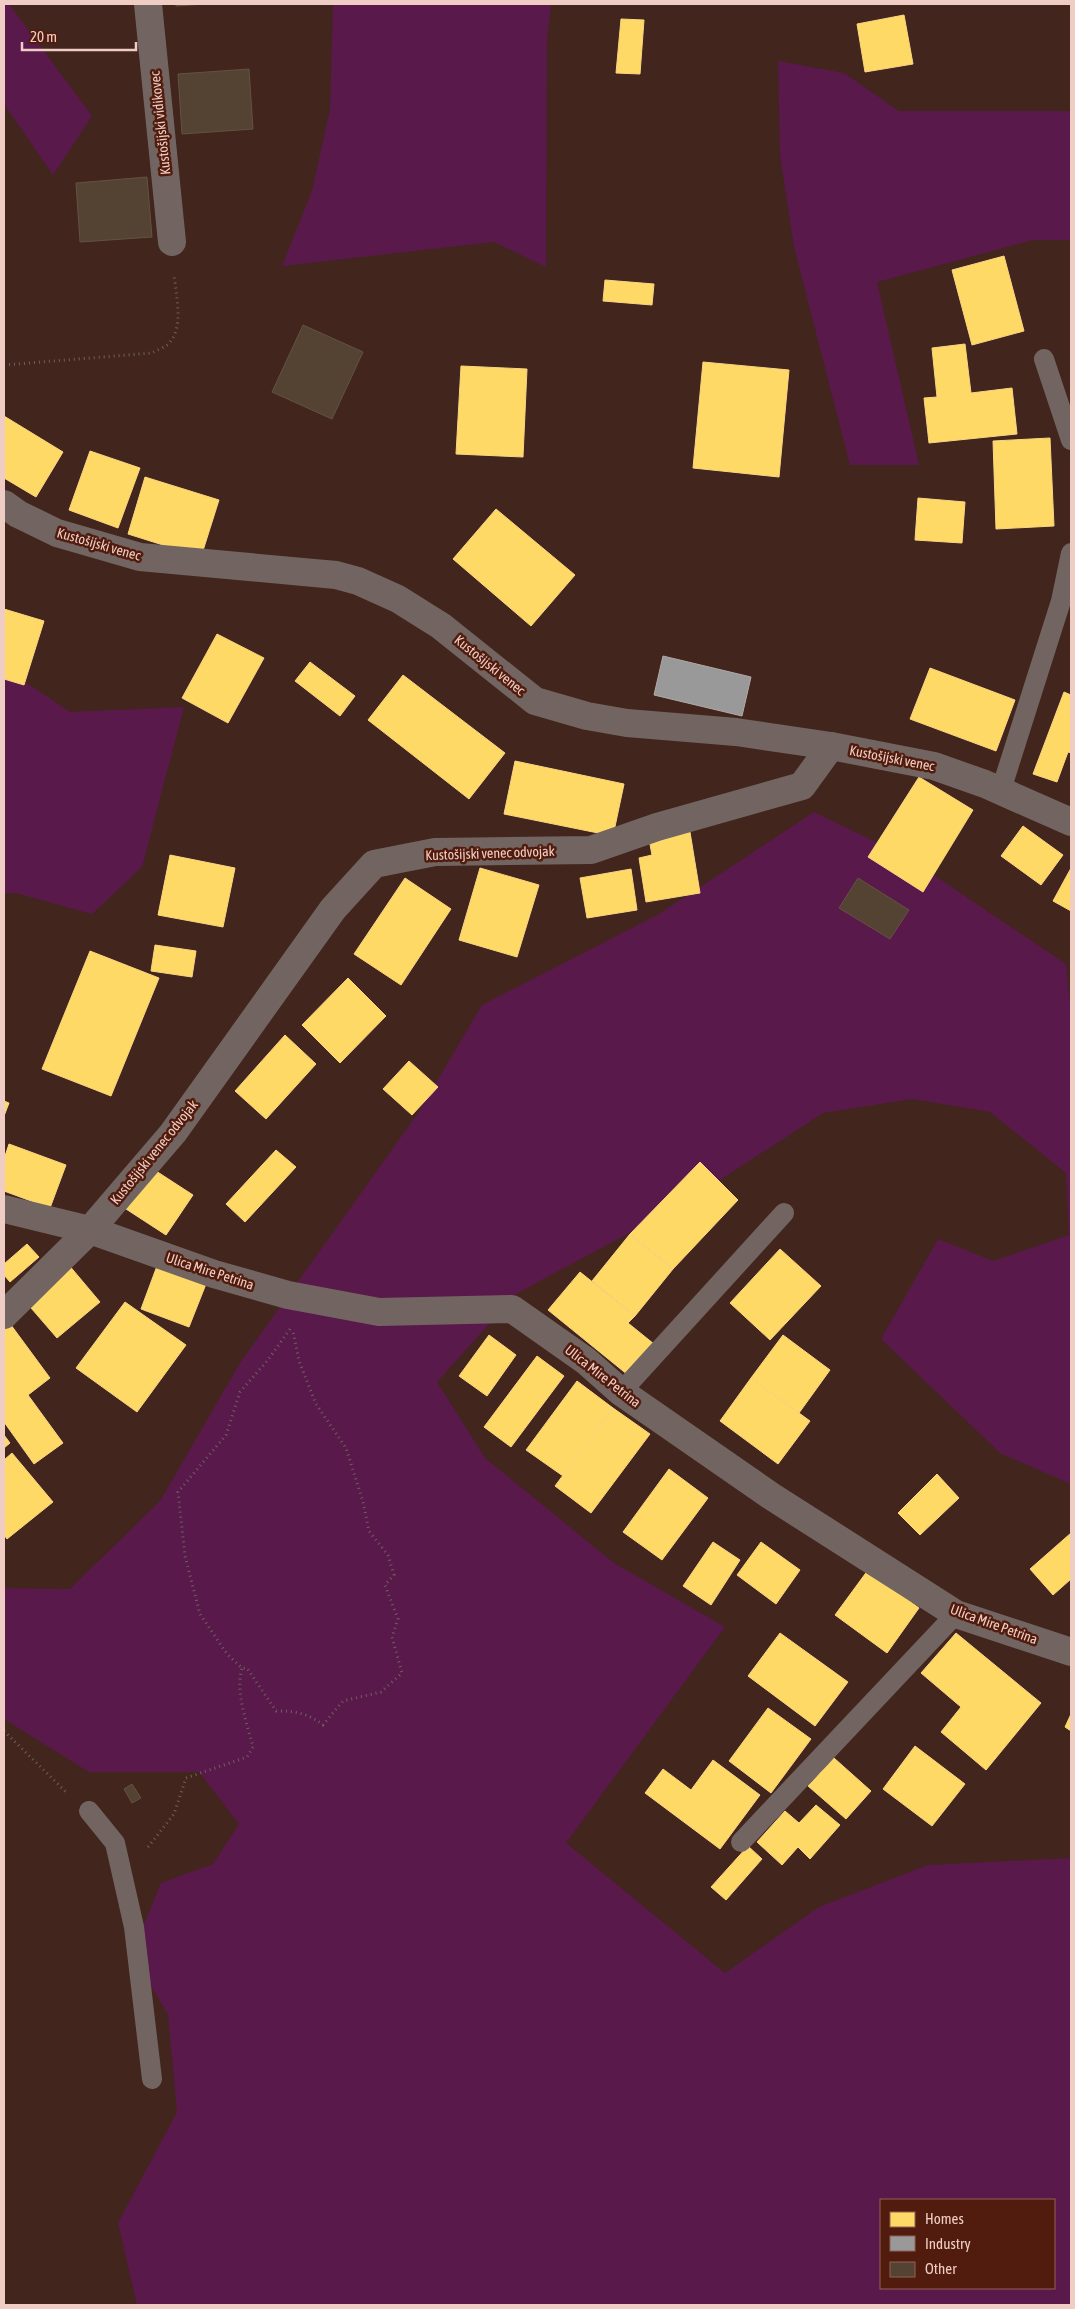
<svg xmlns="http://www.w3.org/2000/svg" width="1075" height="2309" viewBox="0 0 1075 2309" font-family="'Asap Condensed',sans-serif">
  <rect width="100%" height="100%" fill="#42251d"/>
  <g fill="#5a194b" fill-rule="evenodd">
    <path d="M4,4h5l83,112 -39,59 -49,-71z"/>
    <path d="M333,4h218l-4,37 -1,226 -52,-25 -212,24 30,-75 18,-82z"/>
    <path d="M778,61l66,12 55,38h172v129h-38l-156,42 42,183h-69l-56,-218 -14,-91z"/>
    <path d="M4,668l66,44 114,-5 -42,160 -50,47 -76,-21h-12z"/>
    <path d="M814,812l93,45 159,107 5,49v471l-71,-31 -119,-114 57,-100 55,22 76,-26 -3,-62 -76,-61 -78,-13 -89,14 -140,91 -167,90 -79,88 48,76 129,105 111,64 -159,216 159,130 94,-66 109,-42 143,-7v447h-934l-19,-82 59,-111 -9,-97 -36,-62 29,-70 52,-19 26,-40 -40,-52h-110l-85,-53v-131l66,1 90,-88 80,-138 178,-250 64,-108 177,-91zM881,2200h173v88h-173z"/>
  </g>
  <g fill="#ffd966" stroke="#fad582">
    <path d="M904,15l9,49 -48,8 -8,-48z"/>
    <path d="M621,19l23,1 -4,54 -24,-1z"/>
    <path d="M1004,256l20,75 -52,14 -20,-75z"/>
    <path d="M605,280l49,4 -2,21 -49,-4z"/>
    <path d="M965,344l6,49 41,-5 5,46 -88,9 -5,-45 13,-1 -5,-49z"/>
    <path d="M703,362l86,8 -10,107 -86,-9z"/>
    <path d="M461,366l66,3 -4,88 -67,-3z"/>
    <path d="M4,416l59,36 -27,45 -32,-19z"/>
    <path d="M1050,438l4,88 -58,3 -3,-88z"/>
    <path d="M90,451l50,17 -22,60 -49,-18z"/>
    <path d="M145,477l74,23 -18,57 -73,-23z"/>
    <path d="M918,498l47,4 -3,41 -47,-3z"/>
    <path d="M496,509l79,66 -44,51 -78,-67z"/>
    <path d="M4,609l40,12 -20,64 -20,-6z"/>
    <path d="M217,634l47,24 -36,65 -46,-25z"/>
    <path d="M310,662l45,34 -15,20 -45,-35z"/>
    <path d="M930,668l85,32 -19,51 -86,-32z"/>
    <path d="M403,675l102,78 -36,46 -101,-79z"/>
    <path d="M1064,692l7,3v58l-3,-1 -11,30 -24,-8z"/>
    <path d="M515,761l109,23 -11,52 -109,-22z"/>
    <path d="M919,777l54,33 -50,82 -55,-35z"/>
    <path d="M1023,826l40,29 -22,30 -40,-29z"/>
    <path d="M690,832l10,61 -54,9 -7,-44 13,-3 -3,-16z"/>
    <path d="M170,855l65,13 -12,59 -65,-12z"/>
    <path d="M480,868l59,17 -22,72 -58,-17z"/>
    <path d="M1071,868v43l-18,-10z"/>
    <path d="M631,869l6,41 -50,8 -7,-40z"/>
    <path d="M405,878l46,31 -50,76 -47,-31z"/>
    <path d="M155,945l41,6 -4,26 -41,-6z"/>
    <path d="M90,951l69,27 -48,118 -69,-27z"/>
    <path d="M348,978l38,38 -46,47 -38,-38z"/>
    <path d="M285,1035l31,29 -50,55 -31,-28z"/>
    <path d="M409,1061l29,26 -26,28 -29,-26z"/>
    <path d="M4,1101l5,2 -5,13z"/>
    <path d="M9,1144l57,21 -16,43 -46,-17v-32z"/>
    <path d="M276,1150l20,17 -51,55 -19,-18z"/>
    <path d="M700,1162l38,38 -65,69 -43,-35z"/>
    <path d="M153,1169l40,26 -27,40 -40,-26z"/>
    <path d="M630,1234l43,35 -38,47 -43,-35z"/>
    <path d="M27,1244l12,13 -29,25 -6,-7v-11z"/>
    <path d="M780,1249l41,37 -51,54 -40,-37z"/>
    <path d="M68,1264l32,38 -43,36 -32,-37z"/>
    <path d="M157,1266l49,18 -17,43 -48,-18z"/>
    <path d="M580,1272l55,44 -7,7 26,21 -26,31 -80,-65z"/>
    <path d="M125,1302l61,43 -49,67 -61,-44z"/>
    <path d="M11,1325l39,53 -22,17 35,48 -29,21 -30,-42v-92z"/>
    <path d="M489,1335l27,20 -29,41 -28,-20z"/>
    <path d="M783,1335l47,35 -31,43 -48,-35z"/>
    <path d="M537,1356l27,20 -53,71 -27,-20z"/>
    <path d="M751,1378l59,43 -32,43 -58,-43z"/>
    <path d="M577,1381l36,27 -50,68 -37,-26z"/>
    <path d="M613,1408l37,26 -59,79 -36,-27z"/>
    <path d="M4,1435l6,8 -6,5z"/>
    <path d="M12,1453l41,49 -46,37 -3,-4v-75z"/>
    <path d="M669,1469l39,29 -46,62 -39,-28z"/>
    <path d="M937,1474l22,24 -39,37 -22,-22z"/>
    <path d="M1071,1533v46l-18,16 -23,-26z"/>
    <path d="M713,1542l27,18 -29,45 -28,-19z"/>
    <path d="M761,1542l39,28 -24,34 -39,-29z"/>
    <path d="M868,1570l51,38 -32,45 -52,-38z"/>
    <path d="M780,1633l68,49 -33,44 -67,-50z"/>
    <path d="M956,1633l85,70 -55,67 -45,-38 20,-25 -40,-34z"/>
    <path d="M768,1708l43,31 -40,54 -42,-32z"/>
    <path d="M1071,1714v17l-6,-4z"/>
    <path d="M915,1746l50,38 -33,42 -49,-37z"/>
    <path d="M834,1758l37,33 -25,28 -38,-33z"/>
    <path d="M713,1760l47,35 -40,54 -75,-56 18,-24 28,21z"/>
    <path d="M816,1805l24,20 -30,34 -12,-12 -16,18 -25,-23 28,-31 14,12z"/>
    <path d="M748,1846l14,13 -36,41 -15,-13z"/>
  </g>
  <path fill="#999" stroke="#b3a9a6" d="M663,656l88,21 -9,39 -88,-21z"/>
  <g fill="#544232" stroke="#635243">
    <path d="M176,4h30l-30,2z"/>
    <path d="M249,69l4,60 -71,5 -4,-60z"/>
    <path d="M147,177l5,60 -72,5 -4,-59z"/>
    <path d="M303,325l60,27 -31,67 -60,-27z"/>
    <path d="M858,878l51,32 -19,29 -51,-31z"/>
    <path d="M132,1784l9,14 -9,5 -8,-14z"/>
  </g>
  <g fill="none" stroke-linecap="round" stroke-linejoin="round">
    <g stroke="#6f605d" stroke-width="3" stroke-dasharray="1 4" stroke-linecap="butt">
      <path d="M4,365l148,-12c5,-3 11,-5 15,-8 18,-15 9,-49 7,-70"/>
      <path d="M290,1329l-22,31 -28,32 -14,43 -48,57 7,64 15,58 27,40 15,14h5l29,43c18,0 32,2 47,14l20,-24 38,-9 21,-19 -10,-36 6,-18 -13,-34 9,-10 -6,-20 -19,-24 -6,-29 -17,-54 -30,-44 -17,-43 -6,-30"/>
      <path d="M4,1731l63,62"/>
      <path d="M148,1847l26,-33 12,-36 61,-21 6,-10c-6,-24 -18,-55 -11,-79"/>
    </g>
    <g stroke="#726561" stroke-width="20">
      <path d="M1044,359l27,81"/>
      <path d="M1001,790l60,-189 10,-48"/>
      <path d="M621,1392l163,-179"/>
      <path d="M89,1811l26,32 19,84 18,152"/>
      <path d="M741,1842l215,-228"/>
    </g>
    <g stroke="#726561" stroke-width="28">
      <path d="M148,4l24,238"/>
      <path d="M4,504l14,10 39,19 83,24 196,18 22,6 40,18 43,27 94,75 52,15 40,7 109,9 95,14 103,20 51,18 86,38"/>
      <path d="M4,1209l86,21 83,-97 160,-224 41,-45 61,-12 156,-2 66,-23 145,-41 29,-40"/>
      <path d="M4,1315l86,-85 124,44 74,21 91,17 133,-3 74,52 35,31 150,104 185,118 115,38"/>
    </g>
  </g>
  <g text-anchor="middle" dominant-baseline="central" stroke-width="5" stroke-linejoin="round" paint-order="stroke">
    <g font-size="14" fill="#f0cdc4" stroke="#511c0e">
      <text transform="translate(160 123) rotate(-96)">Kustošijski vidikovec</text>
      <text transform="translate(99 544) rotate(16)">Kustošijski venec</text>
      <text transform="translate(490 665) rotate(39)">Kustošijski venec</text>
      <text transform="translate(892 758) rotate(11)">Kustošijski venec</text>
      <text transform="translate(490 853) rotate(-2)">Kustošijski venec odvojak</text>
      <text transform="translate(154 1152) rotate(-51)">Kustošijski venec odvojak</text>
      <text transform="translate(210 1271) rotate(18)">Ulica Mire Petrina</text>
      <text transform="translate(603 1376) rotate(38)">Ulica Mire Petrina</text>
      <text transform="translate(994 1624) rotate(20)">Ulica Mire Petrina</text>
    </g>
  </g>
  <rect width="1075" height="2309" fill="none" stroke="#f0cdc4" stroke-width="10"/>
  <rect x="880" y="2199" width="175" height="90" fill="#511c0e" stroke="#916357"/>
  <rect x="890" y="2212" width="25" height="15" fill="#ffd966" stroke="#916357"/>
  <text x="925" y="2224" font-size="15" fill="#f0cdc4">Homes</text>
  <rect x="890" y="2236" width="25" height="15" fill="#999999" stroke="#916357"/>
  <text x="925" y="2249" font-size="15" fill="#f0cdc4">Industry</text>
  <rect x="890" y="2262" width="25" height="15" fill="#544232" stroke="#916357"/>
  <text x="925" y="2274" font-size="15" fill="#f0cdc4">Other</text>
  <path d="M22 42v8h114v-8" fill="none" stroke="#f0cdc4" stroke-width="2.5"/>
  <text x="30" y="42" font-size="15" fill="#f0cdc4" stroke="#511c0e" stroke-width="4" paint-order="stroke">20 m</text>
</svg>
